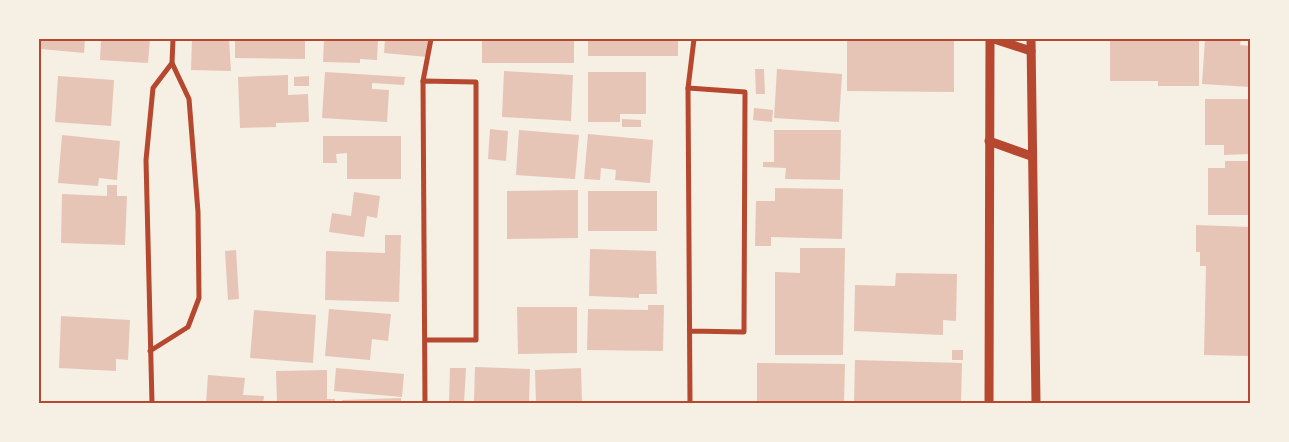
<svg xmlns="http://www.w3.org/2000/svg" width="1289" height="442" viewBox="0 0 1289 442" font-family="'Fira Sans',sans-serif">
  <rect width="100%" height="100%" fill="#f6efe4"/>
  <g fill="#e6c5b7">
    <path d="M41,39h44l-1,14 -43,-4z"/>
    <path d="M101,39h49l-2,24 -48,-3z"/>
    <path d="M192,39h37l2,32 -40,-1z"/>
    <path d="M235,39h70v20l-70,-1z"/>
    <path d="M324,39h54l-1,21 -17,-1v4l-37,-1z"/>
    <path d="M385,39h45l-2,18 -44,-4z"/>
    <rect x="482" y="39" width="92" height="24"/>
    <rect x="588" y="39" width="90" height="17"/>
    <path d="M847,39h107v53l-107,-1z"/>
    <path d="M1110,39h89v47h-41v-5h-48z"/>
    <path d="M1205,39h36l-1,6 10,1v41l-48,-3z"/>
    <path d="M755,69h9l1,25h-9z"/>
    <path d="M777,69l65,5 -3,48 -65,-4z"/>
    <path d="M504,71l69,4 -2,46 -69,-4z"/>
    <path d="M325,72l80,5 -1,8 -32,-2v6l17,1 -2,32 -65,-4z"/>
    <path d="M588,72h58v42h-26v8h-32z"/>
    <path d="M288,75v20l20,-1 1,28 -33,1v4l-36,1 -2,-51z"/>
    <path d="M58,76l56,4 -3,46 -56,-4z"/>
    <path d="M309,76v10h-15v-9z"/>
    <path d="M1205,99h45v55l-26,1v-10h-19z"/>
    <path d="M754,108l19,2 -1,12 -19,-2z"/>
    <path d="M622,119l19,1v7h-19z"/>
    <path d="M490,129l18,2 -2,30 -18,-2z"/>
    <path d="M519,130l60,5 -4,44 -59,-4z"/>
    <path d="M774,130h67l-1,50 -55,-1 1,-11 -23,-1v-5h11z"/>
    <path d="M588,134l65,6 -3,43 -35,-3 1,-10 -15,-2 -1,12 -16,-1z"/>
    <path d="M62,135l58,6 -3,39 -18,-2 -1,8 -40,-3z"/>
    <path d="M323,136h78v43h-54v-26l-11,1 1,9h-14z"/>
    <path d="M1225,161h25v54h-42v-47h17z"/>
    <path d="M107,185h10v11h10l-2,49 -64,-2 1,-49 45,2z"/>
    <path d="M775,188l68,1 -1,50 -71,-2v9h-16l1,-45h19z"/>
    <path d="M578,190v48l-71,1v-48z"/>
    <rect x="588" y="191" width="69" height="40"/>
    <path d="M354,192l26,4 -3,22 -10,-2 -3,21 -35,-5 3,-19 19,3z"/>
    <path d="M1196,225l54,2 -1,129 -45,-1 2,-89h-6v-14h-4z"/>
    <path d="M385,235h16l-2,67 -74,-2 1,-49 59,2z"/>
    <path d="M800,248h45l-2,107h-68v-83l25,1z"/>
    <path d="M590,249l66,2 1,43h-18v4l-50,-2z"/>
    <path d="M236,250l3,49 -11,1 -3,-49z"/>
    <path d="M896,273l61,1 -1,47 -13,-1v15l-89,-4 1,-46 40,1z"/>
    <path d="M648,305h16l-1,46 -76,-1 1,-41 60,1z"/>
    <path d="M517,307h60v46l-59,1z"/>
    <path d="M329,309l62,5 -3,27 -16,-2 -2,21 -45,-4z"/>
    <path d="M254,310l62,5 -3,48 -63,-5z"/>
    <path d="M61,316l69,4 -2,40 -12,-1v12l-57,-3z"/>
    <rect x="952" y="350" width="11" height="10"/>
    <path d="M855,360l107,3 -1,40h-107z"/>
    <path d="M757,363l88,1 -1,39h-87z"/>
    <path d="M475,367l55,2 -1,34 -55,-2z"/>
    <path d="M336,368l68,6 -2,23 -68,-6z"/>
    <path d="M450,368h16l-2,35h-15z"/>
    <path d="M581,368l1,35h-46l-1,-33z"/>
    <path d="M327,370v29h8v4h-58l-1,-32z"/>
    <path d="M208,375l37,3 -2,17 21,1 -1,7h-57z"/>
    <path d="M401,398v5h-59v-3z"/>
  </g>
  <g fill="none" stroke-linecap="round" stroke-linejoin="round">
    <g stroke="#b5482f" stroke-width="5">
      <path d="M423,81l8,-42"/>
      <path d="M688,88l6,-49"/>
      <path d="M690,331l54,1 1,-240 -57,-4 2,315"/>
      <path d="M425,340h51v-258l-53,-1 2,322"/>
      <path d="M150,351l38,-24 11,-29 -1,-86 -9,-113 -17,-36"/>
      <path d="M152,403l-6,-243 7,-72 19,-25 1,-24"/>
    </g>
    <g stroke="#b5482f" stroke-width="9">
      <path d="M994,39l37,12"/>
      <path d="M1031,39l5,364"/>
      <path d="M989,141l42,15"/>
      <path d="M989,403l1,-364"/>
    </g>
  </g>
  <rect width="1289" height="442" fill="none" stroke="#f6efe4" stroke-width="80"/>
  <rect x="40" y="40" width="1209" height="362" fill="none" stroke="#b5482f" stroke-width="2"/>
</svg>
